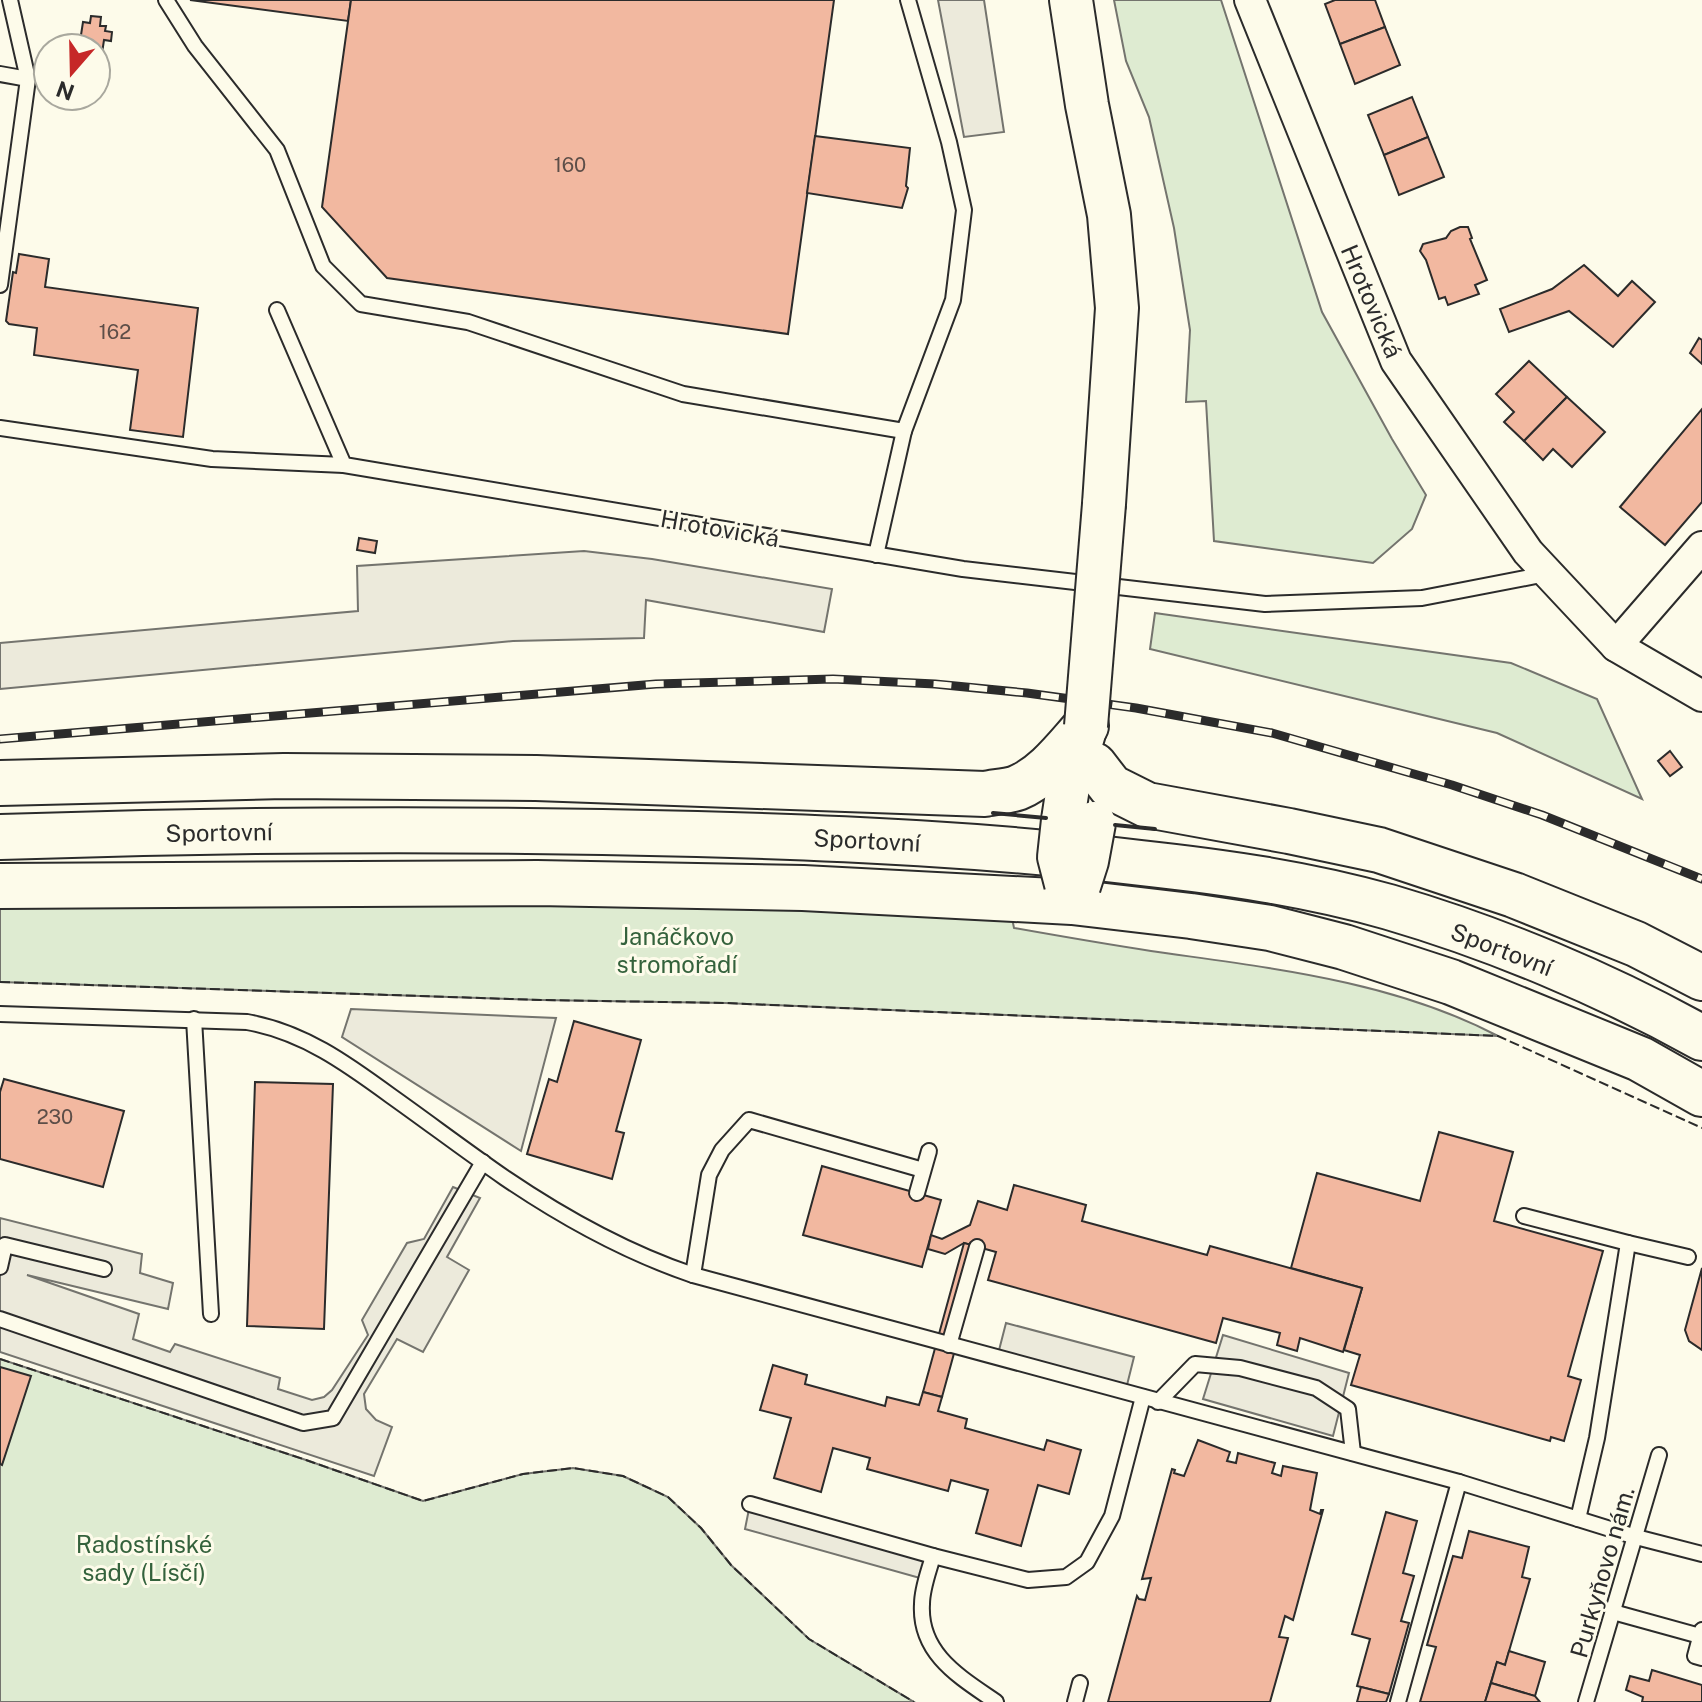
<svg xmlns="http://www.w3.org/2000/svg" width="1702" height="1702" viewBox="0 0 1702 1702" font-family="'Public Sans',sans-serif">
  <rect width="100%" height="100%" fill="#fdfbea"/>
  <g fill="#deebd1" stroke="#74746e" stroke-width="2">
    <path d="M1114,0h107l101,312 70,127 34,56 -14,34 -39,34 -159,-22 -8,-140 -20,1 4,-72 -16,-102 -25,-111 -23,-56z"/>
    <path d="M1155,613l356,50 86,36 45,100 -145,-66 -347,-84z"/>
    <path d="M660,896l352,22 2,10c45,8 91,16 137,23 118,17 240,29 347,85l-773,-33 -184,-3 -541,-18v-84z"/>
    <path d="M0,1359l306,101 117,41 100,-27 50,-6 50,8 45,21 33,31 30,37 78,74 105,63h-914z"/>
  </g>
  <g fill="#eceadb" stroke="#74746e" stroke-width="2">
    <path d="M938,0h46l20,132 -40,5z"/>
    <path d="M584,551l68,8 180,30 -8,43 -178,-32 -2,38 -131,3 -513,48v-46l358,-32 -1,-45z"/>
    <path d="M351,1009l205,9 -35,133 -179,-114z"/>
    <path d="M453,1187l27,11 -33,59 22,13 -46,82 -26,-13 -33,55 2,15 10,11 16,7 -18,49 -374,-124v-134l142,36 -2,19 33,10 -5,26 -141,-34 112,39 -6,25 37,13 5,-8 105,34 -2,11 34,11 12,-3 8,-7 36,-55 -6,-15 45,-77 17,-4z"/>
    <path d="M1006,1323l128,34 -9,36 -128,-35z"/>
    <path d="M1223,1335l126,38 -16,63 -130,-37z"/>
    <path d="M750,1504l183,52 -6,24 -182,-51z"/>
  </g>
  <g fill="#f2b8a0" stroke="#2b2b2b" stroke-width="2">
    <path d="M190,0h161l-3,21z"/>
    <path d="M351,0h483l-46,334 -401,-56 -65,-71z"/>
    <path d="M1335,0h40l10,27 -45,17 -15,-40z"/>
    <path d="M91,16l10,1 -1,9h6l-1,5 7,1 -1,9 -7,-1 -3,20 -5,-1v-11h-17l4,-26 7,1z"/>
    <path d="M1385,27l15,38 -45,19 -15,-40z"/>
    <path d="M1412,97l16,40 -44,18 -16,-40z"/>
    <path d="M815,136l95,12 -4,38 2,2 -6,20 -95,-15z"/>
    <path d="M1428,137l16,40 -45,18 -15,-40z"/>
    <path d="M1460,227h8l4,11 -2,1 17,41 -12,5 4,9 -31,11 -3,-8 -6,2 -13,-39 -6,-9 3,-7 23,-6 5,-7z"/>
    <path d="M19,254l30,5 -4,28 153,21 -15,129 -53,-7 8,-60 -104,-15 3,-27 -28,-4 -3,-3 7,-49 3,1z"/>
    <path d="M1584,265l34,31 14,-15 23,21 -42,45 -44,-36 -60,21 -9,-23 52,-20z"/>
    <path d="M1699,338l3,2v24l-12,-11z"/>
    <path d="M1529,361l38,36 -43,44 -20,-19 10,-10 -18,-18z"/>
    <path d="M1567,397l38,35 -33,35 -19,-18 -10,11 -19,-19z"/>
    <path d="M1702,409v93l-37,43 -45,-38z"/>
    <path d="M359,538l18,3 -2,12 -18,-3z"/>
    <path d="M1670,751l12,16 -12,9 -12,-15z"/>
    <path d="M574,1021l67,19 -25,91 8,2 -12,46 -85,-25 22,-75 8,3z"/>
    <path d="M4,1079l120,32 -21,76 -103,-28v-67z"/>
    <path d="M255,1082l78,2 -9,245 -77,-3z"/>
    <path d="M1439,1132l74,20 -19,69 109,30 -35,125 13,4 -17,61 -13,-4 -1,4 -199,-56 9,-30 -16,-5 18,-62 -71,-20 26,-95 103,28z"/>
    <path d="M822,1166l119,34 -19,67 -119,-32z"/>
    <path d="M1014,1185l72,20 -4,16 125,34 3,-9 152,42 -19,64 -43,-14 -3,13 -20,-6 3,-12 -57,-15 -7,25 -228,-63 8,-28 -32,-9 -19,11 -17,-5 3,-14 11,4 28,-14 8,-24 29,9z"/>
    <path d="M964,1243l19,5 -41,149 -19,-5z"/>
    <path d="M1702,1268v82l-13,-9 -4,-11z"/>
    <path d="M773,1365l34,10 -2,9 80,22 2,-9 32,8 4,-13 19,5 -4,14 29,8 -2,9 79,22 3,-10 34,10 -12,44 -31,-9 -17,61 -45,-13 12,-43 -37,-10 -3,11 -81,-22 3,-11 -37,-10 -12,44 -47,-14 17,-60 -31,-8z"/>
    <path d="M0,1367l31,9 -29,89 -2,-1z"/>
    <path d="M1198,1440l32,12 -3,9 9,2 2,-10 37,10 -3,10 9,3 2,-10 34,7 -7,37 10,4 1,-4h2l-30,110 -8,-4 -6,21 9,1 -18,64h-162l29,-106 2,3 6,1 6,-22 -9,1 30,-110 3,1 -1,3 10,3z"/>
    <path d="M1386,1512l31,9 -14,52 11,3 -13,45 8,2 -20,71 -32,-8 13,-47 -18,-5z"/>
    <path d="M1469,1531l60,16 -7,30 8,2 -25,86 -8,-3 -12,40h-65l16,-55 -9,-2 26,-89 9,2z"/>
    <path d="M1509,1651l36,11 -10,34 -44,-13 6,-21 8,3z"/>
    <path d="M1652,1670l50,15v17h-60l1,-5 -17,-7 4,-14 19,5z"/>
    <path d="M1491,1683l44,13 5,6h-55z"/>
    <path d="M1361,1687l28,7 -3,8h-29z"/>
  </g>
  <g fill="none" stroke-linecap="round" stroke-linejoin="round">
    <defs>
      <g id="lane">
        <path d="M166,0l29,46 82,104 46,116 38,38 107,18 215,72 221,37 49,-131 11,-90 -15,-68 -41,-142"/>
        <path d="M0,74l28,5"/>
        <path d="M0,285l28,-206 -18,-79"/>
        <path d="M277,310l67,155 619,104 302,35 157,-6 124,-24"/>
        <path d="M0,428l212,31 132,6"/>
        <path d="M876,555l28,-124"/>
        <path d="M0,1014l247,8c56,10 99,41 144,74 38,27 75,55 114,82 59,40 120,74 188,97"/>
        <path d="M194,1019l17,295"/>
        <path d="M923,1170l-174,-50 -27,30 -13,25 -16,100 766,207 177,55 66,17"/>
        <path d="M917,1193l12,-42"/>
        <path d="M1524,1216l104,27 -31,195 -19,81"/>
        <path d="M1628,1243l60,14"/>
        <path d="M0,1267l5,-22 99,24"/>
        <path d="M0,1319l303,104 30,-5 150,-256"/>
        <path d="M949,1345l28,-98"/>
        <path d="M1158,1402l37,-38 45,4 76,20 32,21 5,44"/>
        <path d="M750,1504l183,52"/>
        <path d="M1613,1612l87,24"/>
        <path d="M1702,1630l-7,26 7,2"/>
        <path d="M996,1702c-36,-25 -77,-48 -74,-98 0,-16 7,-33 11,-48l95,24 38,-3 21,-15 25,-46 31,-119"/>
        <path d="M1075,1702l5,-19"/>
        <path d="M1398,1702l61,-220"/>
        <path d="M1586,1702l73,-247"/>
      </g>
      <g id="street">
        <path d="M1250,0l146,361 132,191 88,94 86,50"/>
        <path d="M1616,646l86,-99"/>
      </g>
      <g id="secondary">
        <path d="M1071,0l16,105 22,110 8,93 -13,196"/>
        <path d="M1063,820l5,-33 18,-61"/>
      </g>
      <g id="primary">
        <path d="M1094,765l17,22 36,18 142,26 90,19 135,45 122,49 66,34"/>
        <path d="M0,783l284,-7 252,2 449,16c10,-2 23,-3 32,-6 29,-12 49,-40 69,-62"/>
        <path d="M0,837c232,-8 465,-9 697,-3 149,4 296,11 444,29 83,9 167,21 248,44 106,31 216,77 313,131"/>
        <path d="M0,886l537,-3 266,5 269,14 119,14 79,12 74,19 107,35 189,77 62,35"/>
      </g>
    </defs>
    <use href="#lane" stroke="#2b2b2b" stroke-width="18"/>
    <use href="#street" stroke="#2b2b2b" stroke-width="34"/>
    <use href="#secondary" stroke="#2b2b2b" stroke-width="46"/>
    <use href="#primary" stroke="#2b2b2b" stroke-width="48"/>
    <use href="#lane" stroke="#fdfbea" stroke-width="14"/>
    <use href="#street" stroke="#fdfbea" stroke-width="30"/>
    <use href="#secondary" stroke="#fdfbea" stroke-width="42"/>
    <use href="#primary" stroke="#fdfbea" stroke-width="44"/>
    <defs>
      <path id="rail" d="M0,739l656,-55 177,-5 102,5 92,9 109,15 136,25 180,52 90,30 160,64"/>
    </defs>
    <use href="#rail" stroke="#2b2b2b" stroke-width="9"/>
    <use href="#rail" stroke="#fdfbea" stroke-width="6" stroke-dasharray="18" stroke-linecap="butt"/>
    <defs>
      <g id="secondary-bridge">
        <path d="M1086,726l18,-222"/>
        <path d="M1063,820l-4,37 7,27"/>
        <path d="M1079,886l8,-25 7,-38"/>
      </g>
    </defs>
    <use href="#secondary-bridge" stroke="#2b2b2b" stroke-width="46" stroke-linecap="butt"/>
    <use href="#secondary-bridge" stroke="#fdfbea" stroke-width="42"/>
    <g stroke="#2b2b2b" stroke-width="2" stroke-dasharray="10 4" stroke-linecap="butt">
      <path d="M0,982l541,18 184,3 773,33 204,92"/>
      <path d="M0,1359l306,101 117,41 100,-27 50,-6 50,8 45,21 33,31 30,37 78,74 105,63"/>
    </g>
    <g stroke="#2b2b2b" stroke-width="4">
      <path d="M993,813l53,5"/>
      <path d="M1115,825l40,4"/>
    </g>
  </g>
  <g text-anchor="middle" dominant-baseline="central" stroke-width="6" stroke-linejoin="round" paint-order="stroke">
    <g font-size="20" fill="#5d4e48">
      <text x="570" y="165">160</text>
      <text x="115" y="332">162</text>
      <text x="55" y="1117">230</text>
    </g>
    <g font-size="24" fill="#2b2b2b" stroke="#fdfbea">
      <text transform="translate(1372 301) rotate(67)">Hrotovická</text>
      <text transform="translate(720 528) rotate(10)">Hrotovická</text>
      <text transform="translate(219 832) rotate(-1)">Sportovní</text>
      <text transform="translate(867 840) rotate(3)">Sportovní</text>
      <text transform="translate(1502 949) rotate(21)">Sportovní</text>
      <text transform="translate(1602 1572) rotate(-74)">Purkyňovo nám.</text>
    </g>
    <g font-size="24" fill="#34623c" stroke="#fdfbea">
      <text x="677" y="936">Janáčkovo<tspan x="677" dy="28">stromořadí</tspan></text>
      <text x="144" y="1544">Radostínské<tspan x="144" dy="28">sady (Lísčí)</tspan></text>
    </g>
  </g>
  <g transform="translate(72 72) rotate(200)"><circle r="38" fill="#fdfbea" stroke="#a9a89e" stroke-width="2"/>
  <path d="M0-6L14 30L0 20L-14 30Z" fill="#c62828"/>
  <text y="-12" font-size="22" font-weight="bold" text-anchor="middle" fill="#2b2b2b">N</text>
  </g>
</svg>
